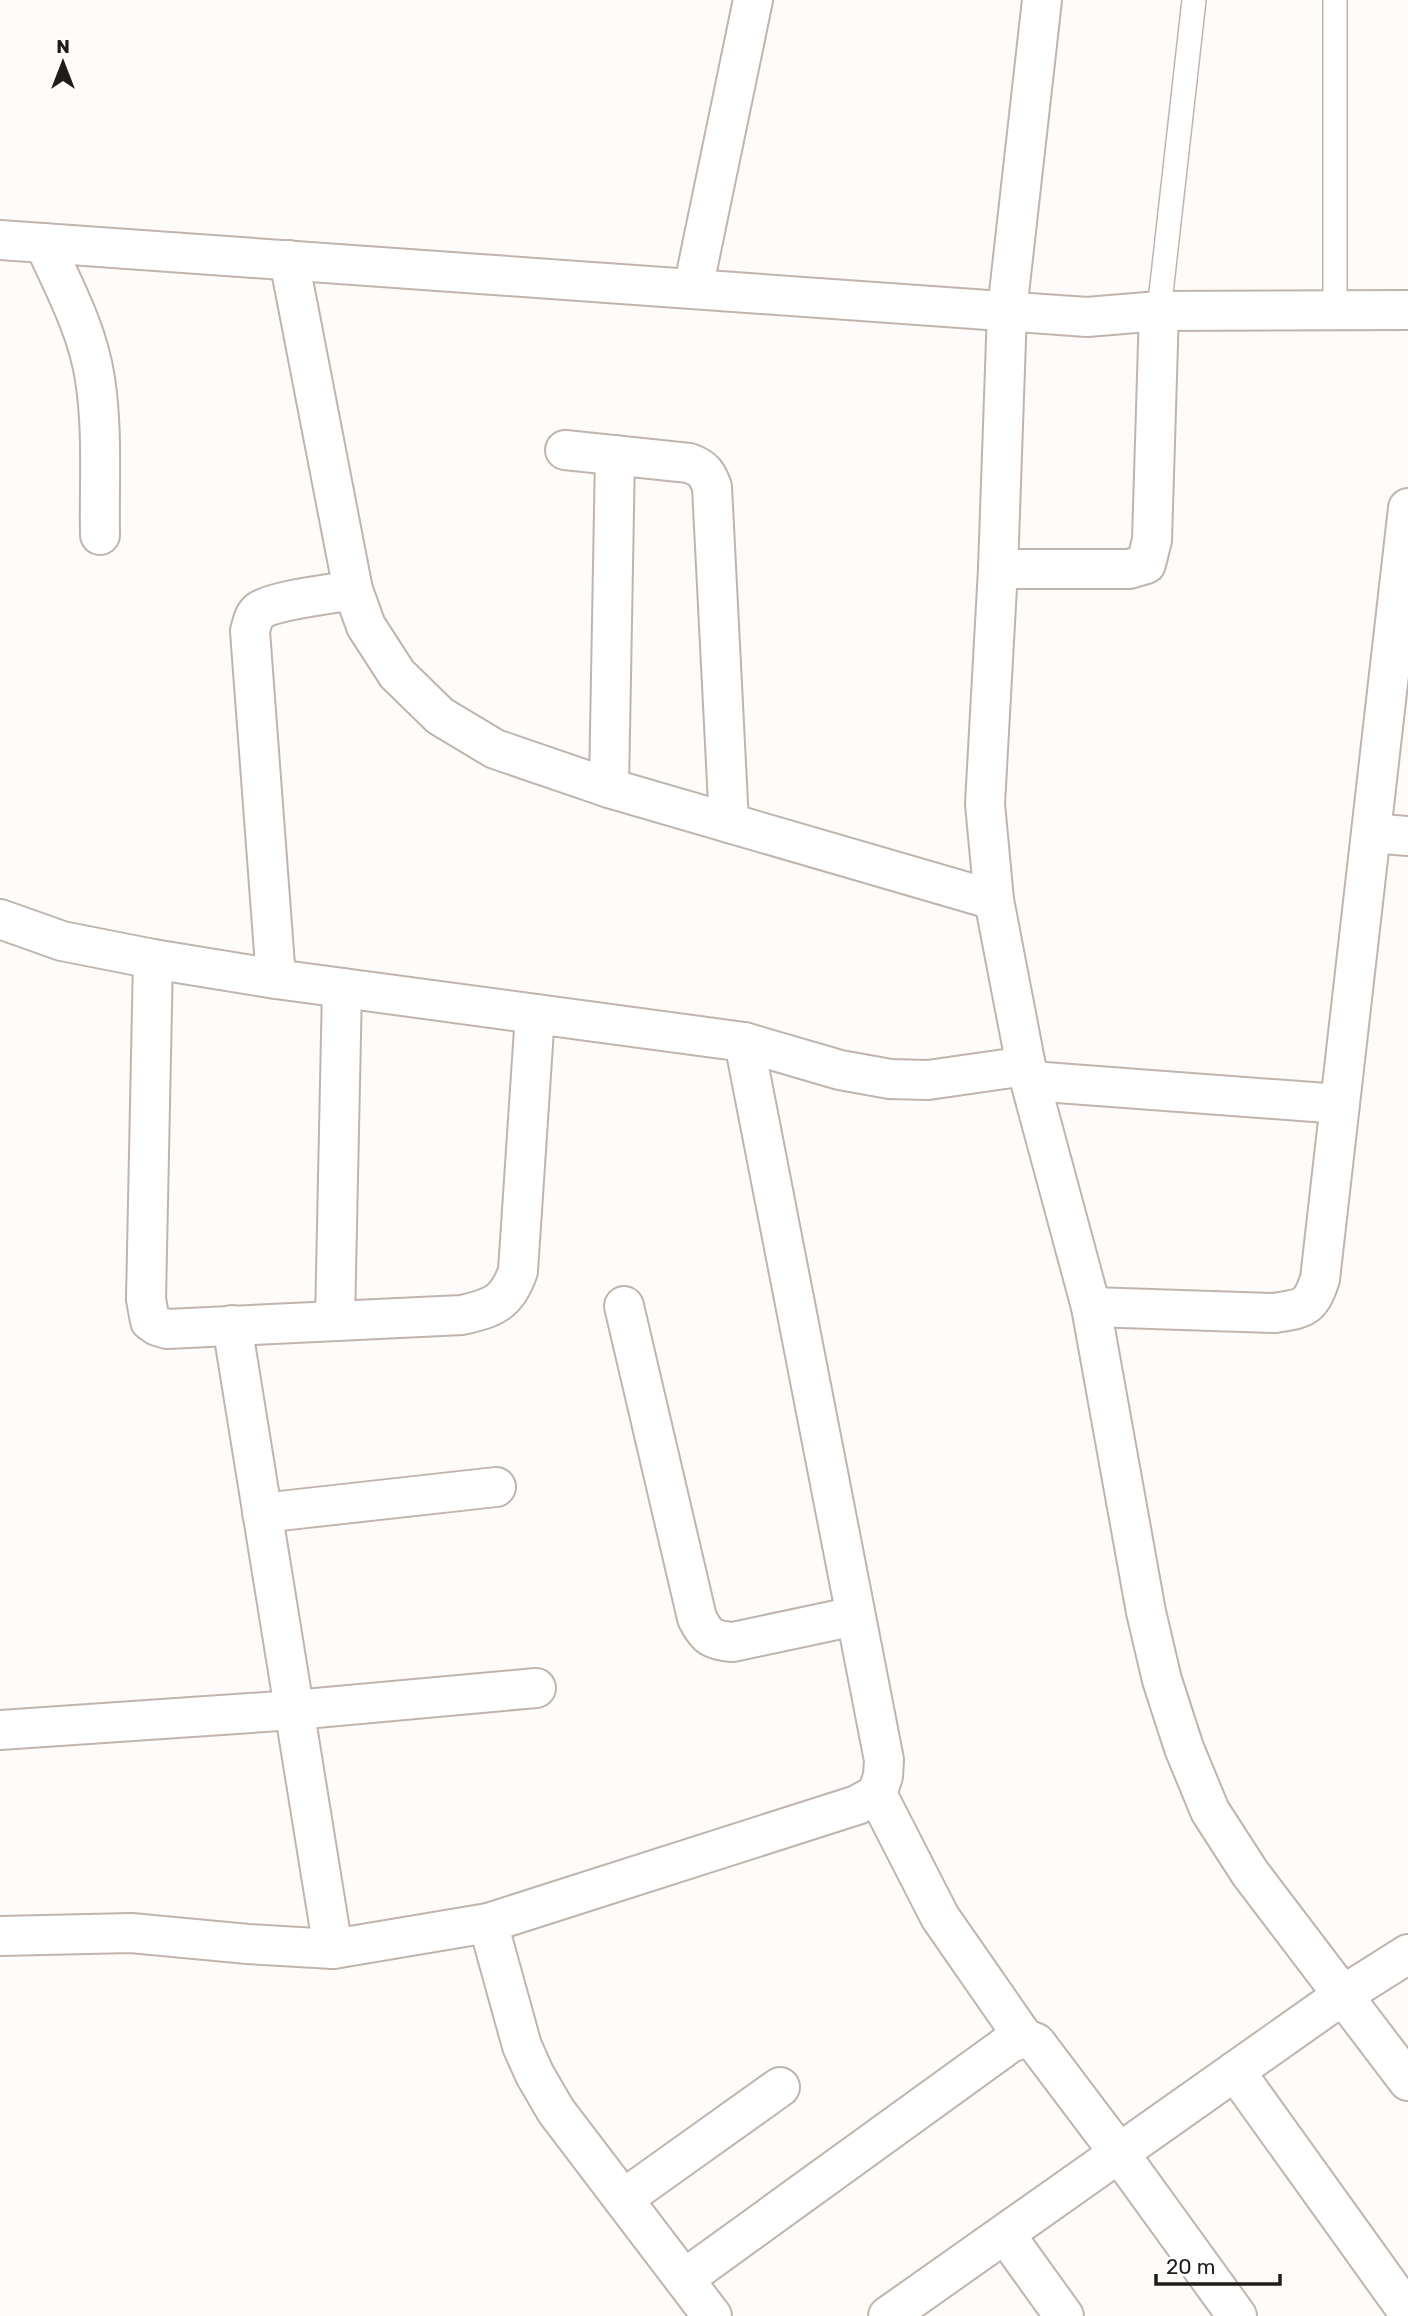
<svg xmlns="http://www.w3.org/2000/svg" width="1408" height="2316" viewBox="0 0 1408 2316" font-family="Rubik,sans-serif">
  <rect width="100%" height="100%" fill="#fefbf9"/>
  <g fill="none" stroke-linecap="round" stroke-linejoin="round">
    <defs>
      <g id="service">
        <path d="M1335,0v311"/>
        <path d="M1159,311l35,-311"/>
      </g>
      <g id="minor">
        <path d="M1042,0l-35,311 -9,258 -13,235 9,96 32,166 65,241 55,305 16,68 22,68 26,63 40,62 158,208"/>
        <path d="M0,240l1087,77 72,-6 249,-1"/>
        <path d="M44,243c20,44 44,88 51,136 8,51 4,105 5,156"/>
        <path d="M289,260l64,330 13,36 31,48 43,42 55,33 114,39 385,112"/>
        <path d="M693,289l60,-289"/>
        <path d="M565,450l124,13c14,5 18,10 23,24l17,336"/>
        <path d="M998,569h131l17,-5 6,-24 7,-229"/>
        <path d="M609,788l6,-333"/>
        <path d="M1371,833l37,3"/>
        <path d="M0,919l62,22 91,18 123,20 468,63 96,28 50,9 38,1 98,-14"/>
        <path d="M153,959l-7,340 4,22 7,5 10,3 295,-14c31,-7 45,-12 56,-44l17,-257"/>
        <path d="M276,979l-26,-348c2,-7 3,-15 9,-20 15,-11 73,-17 94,-21"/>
        <path d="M1031,1081l309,23"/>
        <path d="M624,1306l73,312c10,20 15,22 36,24l122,-26"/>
        <path d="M1091,1307l184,6c29,-5 35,-4 45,-34l88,-771"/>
        <path d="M335,1321l7,-333"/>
        <path d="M232,1325l101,624"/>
        <path d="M262,1513l234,-26"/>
        <path d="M0,1730l294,-20 242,-22"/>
        <path d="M877,1794l63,123 84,121"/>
        <path d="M488,1923l34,123 13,29 21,36 156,205"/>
        <path d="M0,1936l131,-3 117,11 85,5 155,-26 369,-118 20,-11 6,-18 1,-16 -140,-718"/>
        <path d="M1235,2071l173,241"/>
        <path d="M623,2199l157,-112"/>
        <path d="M1005,2234l59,82"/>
        <path d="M684,2279l326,-236 14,-5 12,5 83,110 118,163"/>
        <path d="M888,2316l455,-321 65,-41"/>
      </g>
    </defs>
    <use href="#service" stroke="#c1b4ad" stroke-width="26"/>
    <use href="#minor" stroke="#c1b4ad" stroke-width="42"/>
    <use href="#service" stroke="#fff" stroke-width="23"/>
    <use href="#minor" stroke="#fff" stroke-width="38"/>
  </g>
  <g transform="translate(63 63)" stroke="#ffffff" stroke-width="5" paint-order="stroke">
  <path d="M0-5L12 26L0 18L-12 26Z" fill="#211c1a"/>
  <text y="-10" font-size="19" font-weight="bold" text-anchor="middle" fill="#211c1a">N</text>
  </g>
  <path d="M1156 2274v10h124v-10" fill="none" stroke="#211c1a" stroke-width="3.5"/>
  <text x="1166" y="2274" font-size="21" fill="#211c1a" stroke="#ffffff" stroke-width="5" paint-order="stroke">20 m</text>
</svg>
